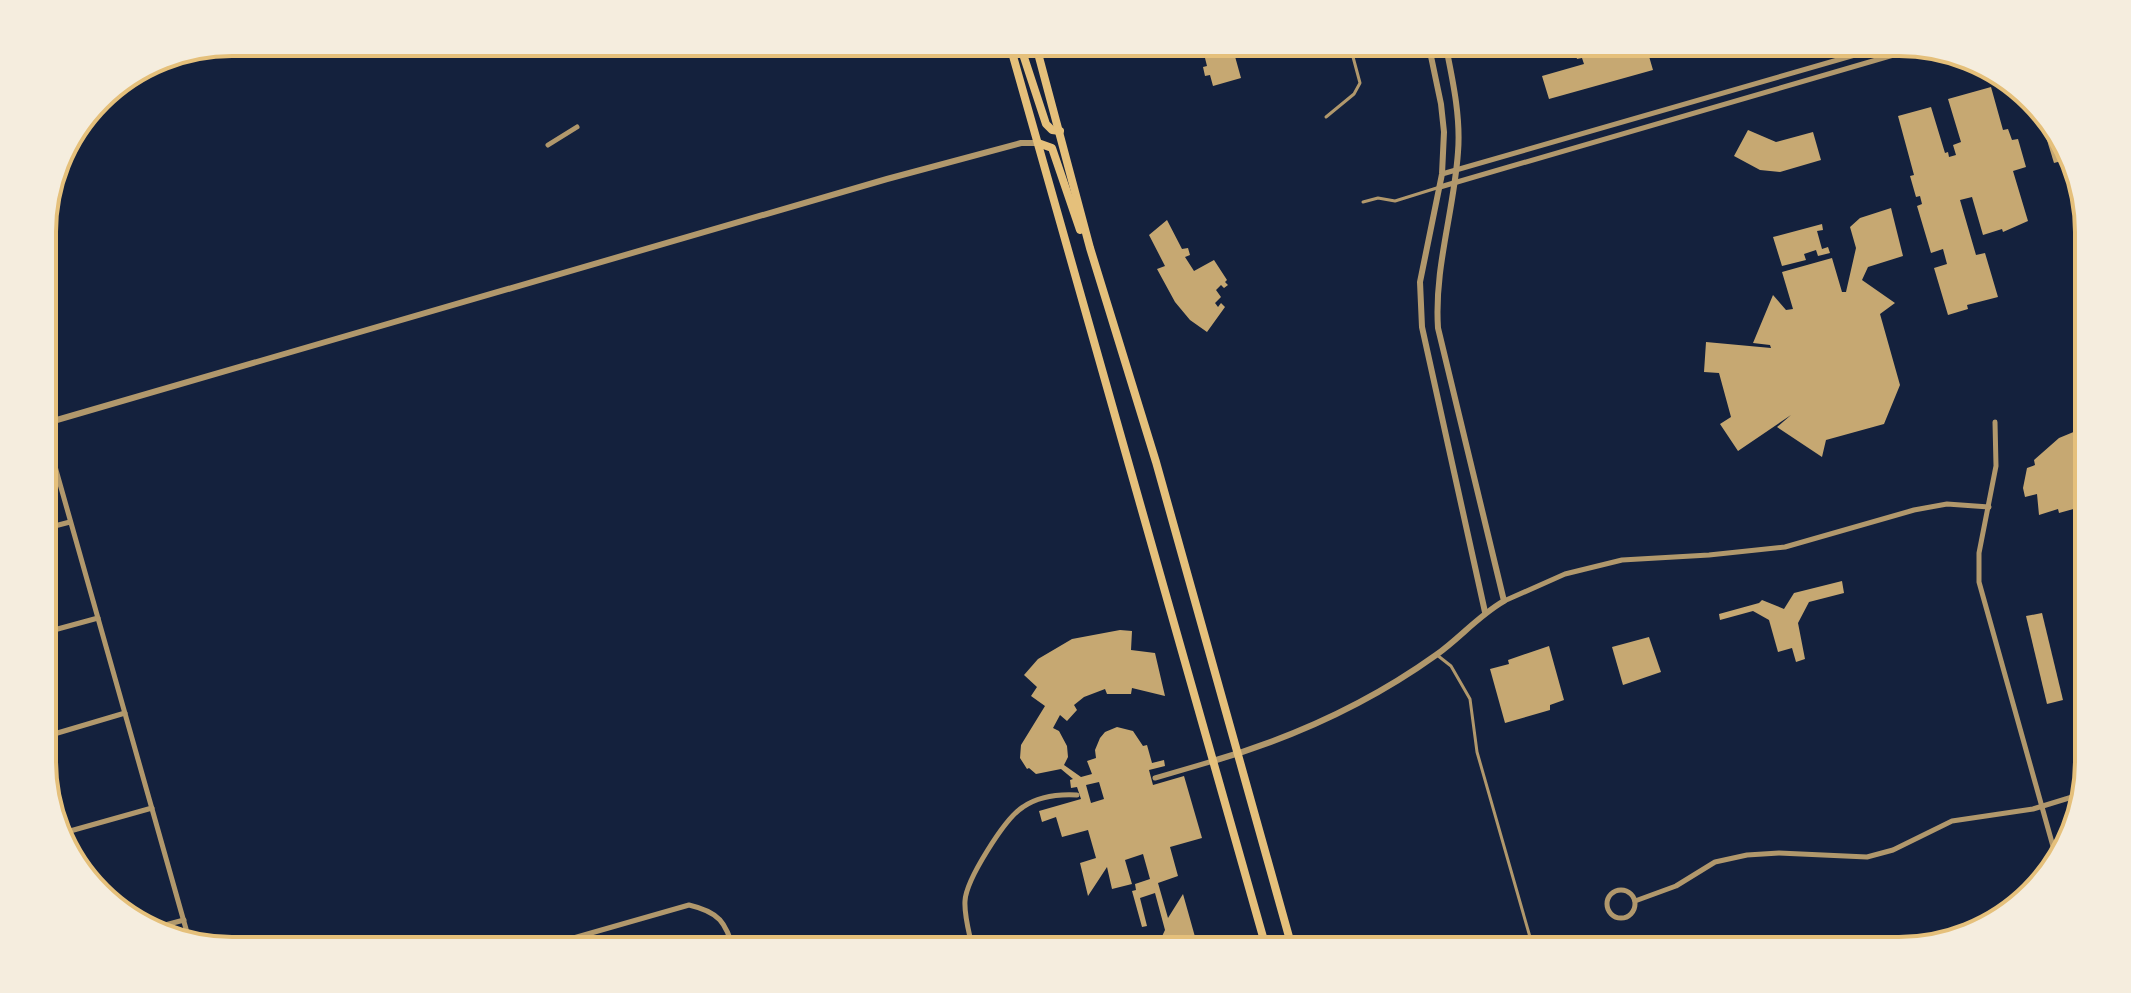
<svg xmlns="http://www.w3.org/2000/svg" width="2131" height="993" viewBox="0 0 2131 993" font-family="'Space Grotesk',sans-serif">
  <rect width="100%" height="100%" fill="#14213d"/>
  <g fill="#c6a872" fill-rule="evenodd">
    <path d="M1201,42h30l10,36 -28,8 -3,-11 -5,1 -2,-9 4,-1z"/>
    <path d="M1645,42l4,3 -3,1 7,24 -104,29 -7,-23 42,-12 -2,-6 -5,1 -5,-16z"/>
    <path d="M1991,87l12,43 5,-1 4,11 6,-1 8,28 -13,4 15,50 -25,11 -1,-3 -19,6 -11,-38 -12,3 16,55 9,-2 13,44 -31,8 1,4 -20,6 -14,-47 13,-4 -4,-15 -12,4 -14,-47 5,-2 -2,-8 -4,1 -6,-21 4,-1 -16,-59 33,-9 14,46 3,-1 1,5 7,-2 -3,-10 8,-3 -13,-43z"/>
    <path d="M1748,130l28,12 37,-10 8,28 -41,12 -20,-2 -26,-14z"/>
    <path d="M2057,134l9,21 -1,5 -11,3 -8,-26z"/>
    <path d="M1891,208l12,48 -35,11 -6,13 33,23 -15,11 20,71 -16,39 -58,16 -4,17 -45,-30 14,-12 -53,36 -18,-27 11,-7 -12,-44 -15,-1 2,-30 65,6 -1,-3 -17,-2 20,-48 13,15 7,-1 -11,-37 50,-14 10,34h4l10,-44 -6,-21 10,-9z"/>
    <path d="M1167,220l15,29 6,-1 2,7 -5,2 9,14 20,-11 13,20 -2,2 3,3 -4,3 -3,-3 -5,5 5,7 -6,6 3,4 3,-4 4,4 -18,25 -17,-12 -15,-18 -18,-33 8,-3 -16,-31z"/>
    <path d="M1822,224l1,6 -6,1 5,18 6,-2 2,6 -12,3 -2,-6 -12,4 2,6 -24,6 -9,-29z"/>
    <path d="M2088,426v79l-29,8 -1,-4 -19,6 -2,-21 -12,3 -2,-9 4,-20 8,-3 -1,-5 25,-22z"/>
    <path d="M1842,581l2,12 -35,9 -11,21 7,36 -9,3 -4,-14 -14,4 -9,-32 -16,-9 -33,9 -1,-6 40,-11 3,-3 22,9 10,-16z"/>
    <path d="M2042,613l21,87 -16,4 -21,-88z"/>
    <path d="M1120,630l12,1 -1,19 24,3 10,43 -33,-8 -1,6h-24l-2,-5 -21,8 -10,8 3,5 -10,11 -7,-6 -7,13 6,3 8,15 1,11 -4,8 17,12 11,-3 -5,-13 9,-3 -1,-8 5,-12 5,-6 12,-5 16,4 10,15 4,-1 5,18 12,-3 1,6 -16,4 4,15 31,-9 18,62 -32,9 8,29 -20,7 10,35 15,-24 16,57h-44l10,-21 -10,-37 -15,5 7,28 -5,1 -10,-36 4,-1 -1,-6 15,-5 -7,-25 -18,6 7,24 -20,5 -5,-22 -19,29 -8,-33 16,-5 -8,-28 -26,7 -6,-20 -14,5 -3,-11 42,-12 -4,-12 -6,1 -1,-8 3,-1 -12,-10 -25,5 -7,-6 -2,1 -7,-11 1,-13 24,-39 -14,-10 6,-9 -13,-12 14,-16 34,-20zM1099,782l5,17 -13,4 -5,-18z"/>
    <path d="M1649,637l12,35 -38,13 -11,-38z"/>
    <path d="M1549,646l15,54 -14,5v5l-45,13 -15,-54 19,-5 -1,-4z"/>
  </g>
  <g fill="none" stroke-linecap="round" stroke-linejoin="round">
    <g stroke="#b1986c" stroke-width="3">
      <path d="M1326,117l28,-23 6,-11 -11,-41"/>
      <path d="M1363,202l15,-4 17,3 45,-14"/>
      <path d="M1437,655l14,11 19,33 7,53 57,199"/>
    </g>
    <g stroke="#b1986c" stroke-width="5">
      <path d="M548,145l29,-18"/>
      <path d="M1442,174l458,-132"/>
      <path d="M1440,187l481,-140"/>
      <path d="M1995,422l1,44 -17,87v29l77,275"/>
      <path d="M43,424l147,519"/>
      <path d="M43,529l27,-7"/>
      <path d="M1504,601l61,-27 57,-14 87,-5 76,-8 129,-37 33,-6 42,3"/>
      <path d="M43,633l55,-15"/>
      <path d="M44,737l81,-24"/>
      <path d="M1155,778l58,-17"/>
      <path d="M63,833l89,-25"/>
      <circle cx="1621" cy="904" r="14"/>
      <path d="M1635,901l41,-15 39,-24 32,-7 32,-2 88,4 26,-7 59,-29 81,-12 49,-15"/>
      <path d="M150,929l34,-9"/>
      <path d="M528,951l161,-46c30,7 37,17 45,46"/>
      <path d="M973,951c-3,-16 -9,-34 -8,-50 1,-21 40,-83 58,-94 16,-11 36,-13 54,-12"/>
    </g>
    <g stroke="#b1986c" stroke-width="6">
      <path d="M1428,42l13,62 3,28 -2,42 -22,108 2,45 63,285"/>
      <path d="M43,424l844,-245 134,-36h17"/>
      <path d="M1213,761c79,-23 156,-58 223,-106 24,-17 42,-39 68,-54l-66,-273c-4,-60 16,-117 20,-176 3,-36 -6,-75 -13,-110"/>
    </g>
    <g stroke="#e5c07b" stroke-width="8">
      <path d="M1009,42l258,909"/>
      <path d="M1019,42l27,82 6,6 8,1"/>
      <path d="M1035,42l55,206 66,214 137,489"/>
      <path d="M1038,143l14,5 28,82"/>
    </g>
  </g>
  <path d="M0 0H2131V993H0ZM232 56H1899A176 176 0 0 1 2075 232V761A176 176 0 0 1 1899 937H232A176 176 0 0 1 56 761V232A176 176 0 0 1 232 56Z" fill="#f5edde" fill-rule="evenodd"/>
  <path fill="none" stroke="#e5c07b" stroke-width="4" d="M232 56H1899A176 176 0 0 1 2075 232V761A176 176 0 0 1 1899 937H232A176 176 0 0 1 56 761V232A176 176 0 0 1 232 56Z"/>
</svg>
